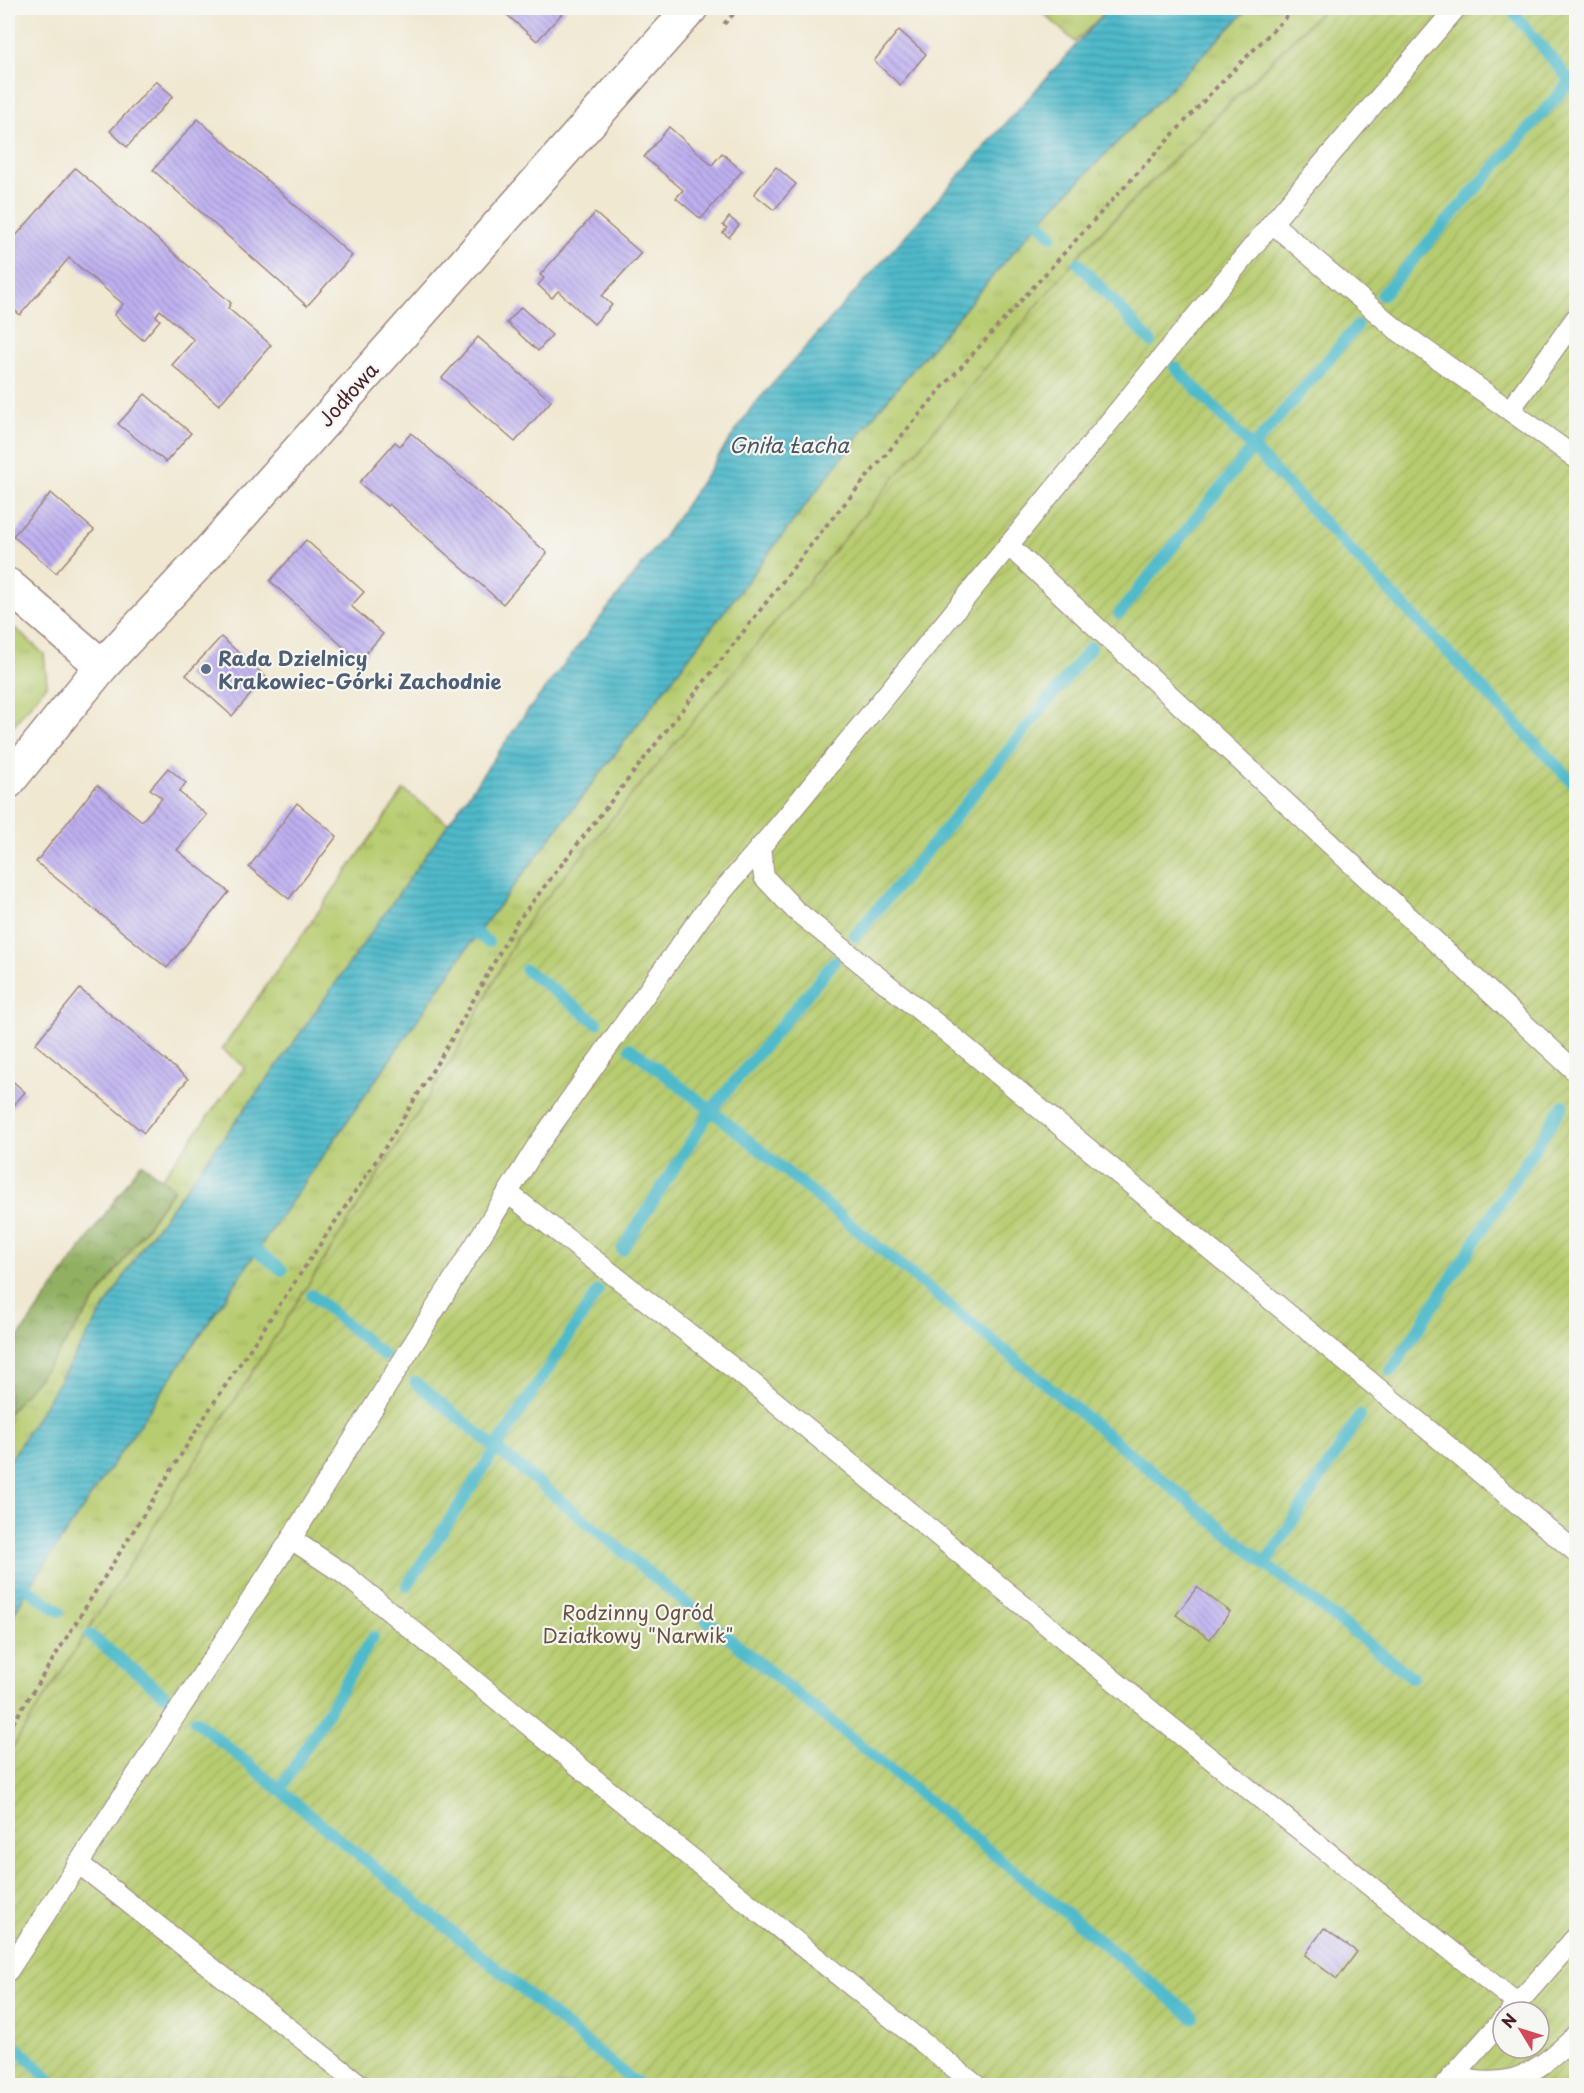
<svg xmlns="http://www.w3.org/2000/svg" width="1584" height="2093" viewBox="0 0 1584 2093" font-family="'Playpen Sans',sans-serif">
  <defs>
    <pattern id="grass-tufts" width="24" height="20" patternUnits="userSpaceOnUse" patternTransform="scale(1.5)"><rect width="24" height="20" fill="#b7cc70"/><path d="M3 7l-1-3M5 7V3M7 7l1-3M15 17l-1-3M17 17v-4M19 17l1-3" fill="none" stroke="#9faf61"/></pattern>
    <pattern id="forest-crowns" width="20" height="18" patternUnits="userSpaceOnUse" patternTransform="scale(1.5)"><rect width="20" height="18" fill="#91b062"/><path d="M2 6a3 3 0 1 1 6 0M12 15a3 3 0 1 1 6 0" fill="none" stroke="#788f51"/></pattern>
    <pattern id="garden-furrows" width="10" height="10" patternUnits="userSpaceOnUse" patternTransform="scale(1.5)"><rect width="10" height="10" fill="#b7cc70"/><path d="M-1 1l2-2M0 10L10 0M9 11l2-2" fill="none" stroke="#9faf61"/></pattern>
    <pattern id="water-rules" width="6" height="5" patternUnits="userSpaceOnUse" patternTransform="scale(1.5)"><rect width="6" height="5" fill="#4fbaca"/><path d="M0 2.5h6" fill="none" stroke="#4497a4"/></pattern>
    <pattern id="building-back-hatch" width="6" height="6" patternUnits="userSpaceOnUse" patternTransform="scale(1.5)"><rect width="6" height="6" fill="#beb0f1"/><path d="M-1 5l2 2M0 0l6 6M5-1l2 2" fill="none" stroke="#9c8fc3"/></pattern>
  </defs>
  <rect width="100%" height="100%" fill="#f6f6f2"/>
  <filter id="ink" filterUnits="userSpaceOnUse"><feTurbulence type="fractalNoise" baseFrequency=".0167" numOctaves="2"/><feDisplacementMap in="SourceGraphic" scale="12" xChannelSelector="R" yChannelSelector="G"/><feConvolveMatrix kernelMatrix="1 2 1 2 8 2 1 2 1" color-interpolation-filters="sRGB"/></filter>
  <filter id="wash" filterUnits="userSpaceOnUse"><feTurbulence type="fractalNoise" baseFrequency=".008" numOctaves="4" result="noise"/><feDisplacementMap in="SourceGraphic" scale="24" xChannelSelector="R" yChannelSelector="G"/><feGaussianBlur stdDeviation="1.35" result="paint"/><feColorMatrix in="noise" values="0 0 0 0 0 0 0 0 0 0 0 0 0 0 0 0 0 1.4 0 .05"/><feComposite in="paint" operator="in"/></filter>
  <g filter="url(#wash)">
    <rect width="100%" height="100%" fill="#f0e8d1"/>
    <g fill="url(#grass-tufts)" stroke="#80764e" stroke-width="1.5">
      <path d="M1038,8h71l-34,34z"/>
      <path d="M1249,8h75l-240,241 -549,664 -21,30 -54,104 -452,708v-131l20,-35 229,-338 220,-317 403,-526 159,-186z"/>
      <path d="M8,622l36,32 3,30 -39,48z"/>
      <path d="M404,790l45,34 -172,242 -133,178 -136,220v-52l46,-53 120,-170 -13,-10 84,-112 -23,-18z"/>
    </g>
    <path fill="url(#forest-crowns)" stroke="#6e6846" stroke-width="1.5" d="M141,1163l33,25 -120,171 -45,54 -1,-61z"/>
    <path fill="url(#garden-furrows)" stroke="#80764e" stroke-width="1.5" fill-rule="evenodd" d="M1324,8h252v2077h-1568v-330l452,-708 54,-104 20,-30 550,-664zM1503,2012h36v36h-36z"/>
    <path fill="url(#water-rules)" stroke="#4c6c7a" stroke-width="1.5" d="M1109,8h140l-210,214 -159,186 -403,526 -220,317 -229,338 -20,35v-160l136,-220 133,-178 249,-353 137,-175 89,-131z"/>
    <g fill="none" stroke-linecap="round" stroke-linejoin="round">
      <g stroke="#4fbaca" stroke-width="12">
        <path d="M1510,8l66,80"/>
        <path d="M1039,222l13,14"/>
        <path d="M1078,263l73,79"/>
        <path d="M1382,295l194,-220"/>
        <path d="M1175,367l401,419"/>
        <path d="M1119,614l134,-167 104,-121"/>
        <path d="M477,934l11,8"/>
        <path d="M855,936l88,-104 148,-185"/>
        <path d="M526,970l71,53"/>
        <path d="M630,1048l81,62 554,454 147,113"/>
        <path d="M622,1250l89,-140 123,-148"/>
        <path d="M257,1251l25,19"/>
        <path d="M312,1295l72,61"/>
        <path d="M1391,1371l172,-266"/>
        <path d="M415,1382l778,635"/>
        <path d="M1265,1564l95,-148"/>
        <path d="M407,1586l191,-295"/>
        <path d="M28,1589l31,22"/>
        <path d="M90,1635l77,62"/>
        <path d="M195,1720l444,366"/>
        <path d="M280,1790l93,-153"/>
        <path d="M8,2038l48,48"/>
      </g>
    </g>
    <g id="blocks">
      <g fill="url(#building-back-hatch)">
        <path d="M499,8h68l-30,33z"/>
        <path d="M899,30l27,24 -26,31 -26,-24z"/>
        <path d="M156,81l17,15 -46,51 -17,-16z"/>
        <path d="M198,119l154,137 -45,50 -154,-136z"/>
        <path d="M669,127l43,38 10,-12 20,18 -41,48 -25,-21 7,-8 -39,-33z"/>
        <path d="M776,167l20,17 -22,26 -20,-16z"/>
        <path d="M75,168l154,133 2,2 -3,5 43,37 -52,60 -47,-40 22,-25 -34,-30 -4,6 4,4 -17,20 -29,-25 9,-11 -54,-46 -49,57 -12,-11v-59z"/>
        <path d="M595,213l46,40 -39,43 10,9 -18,19 -36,-33 -6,7 -14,-13 6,-7 -4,-3z"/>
        <path d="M729,217l10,8 -10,12 -6,-4 4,-5 -4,-3z"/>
        <path d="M521,307l31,28 -14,16 -31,-28z"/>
        <path d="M478,337l73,64 -36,41 -73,-64z"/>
        <path d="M145,394l46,39 -25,29 -48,-38z"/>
        <path d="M411,433l136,120 -44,51 -114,-100 -2,2 -28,-23 36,-41 5,4z"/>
        <path d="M51,493l43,37 -38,43 -43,-37z"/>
        <path d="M306,540l58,52 -13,14 32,28 -24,27 -89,-80z"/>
        <path d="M221,637l45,40 -34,39 -46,-41z"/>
        <path d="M168,768l18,15 -7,9 28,23 -30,35 52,42 -62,76 -131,-106 61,-77 45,36 20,-23 -12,-9z"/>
        <path d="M297,803l40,33 -48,63 -40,-32z"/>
        <path d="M80,989l108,90 -44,54 -109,-89z"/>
        <path d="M8,1077l17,15 -17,20z"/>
        <path d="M1197,1587l33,25 -20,27 -34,-24z"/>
        <path d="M1324,1928l33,24 -20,27 -32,-24z"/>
      </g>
    </g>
  </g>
  <g filter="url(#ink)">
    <use href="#blocks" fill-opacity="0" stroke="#9d847e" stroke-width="1.5"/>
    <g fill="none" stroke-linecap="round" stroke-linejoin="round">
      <defs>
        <g id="lane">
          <path d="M1272,223l124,106 180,129"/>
          <path d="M1510,410l66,-92"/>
          <path d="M1008,545l568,527"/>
          <path d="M760,847l4,30 31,33 169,136 612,506"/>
          <path d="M508,1193l243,189 410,337 357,285"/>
          <path d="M291,1539l53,35 321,263 312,249"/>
          <path d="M78,1863l284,223"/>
          <path d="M8,1971l283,-432 246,-393 165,-231 80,-93 490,-599 184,-215"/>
          <path d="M1510,2012l66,-75"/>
          <path d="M1451,2077c62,13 81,-1 125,-41"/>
          <path d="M1445,2085l58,-65"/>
        </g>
        <g id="street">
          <path d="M8,585l94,81"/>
          <path d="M8,782l94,-116 103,-110 486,-548"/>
        </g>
      </defs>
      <use href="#lane" stroke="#9d847e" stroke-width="22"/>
      <use href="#street" stroke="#9d847e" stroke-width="36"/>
      <g stroke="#9d847e" stroke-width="4" stroke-dasharray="4.5 4.5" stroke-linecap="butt">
        <path d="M724,24l15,-16"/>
        <path d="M8,1731l203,-324 175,-261 64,-104 66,-119 309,-396 116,-138 154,-170 116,-126 84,-85"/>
      </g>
      <use href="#lane" stroke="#fff" stroke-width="20"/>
      <use href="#street" stroke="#fff" stroke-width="33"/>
    </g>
  </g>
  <circle fill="#5c6f8a" stroke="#f6f6f2" stroke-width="2" cx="206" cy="669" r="6"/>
  <g text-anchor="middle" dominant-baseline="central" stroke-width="4.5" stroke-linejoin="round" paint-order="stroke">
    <g font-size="20" fill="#4a1f2b" stroke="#f6f6f2">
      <text transform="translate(348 394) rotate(-48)">Jodłowa</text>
    </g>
    <g font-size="20" font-weight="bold" fill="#4e5e75" stroke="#f6f6f2" text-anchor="start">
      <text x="218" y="658">Rada Dzielnicy<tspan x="218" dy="23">Krakowiec-Górki Zachodnie</tspan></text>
    </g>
    <g font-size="20" fill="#6b5340" stroke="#f6f6f2">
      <text x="638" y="1612">Rodzinny Ogród<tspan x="638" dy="23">Działkowy "Narwik"</tspan></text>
    </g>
    <g font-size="21" font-style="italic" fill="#4c5563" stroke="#f6f6f2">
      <text x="789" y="444">Gniła Łacha</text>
    </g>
  </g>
  <rect width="1584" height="2093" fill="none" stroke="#f6f6f2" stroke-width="30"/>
  <g transform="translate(1521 2030) rotate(308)"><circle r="28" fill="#f6f6f2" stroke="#b1a0a2" stroke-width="1.5"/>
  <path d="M0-4.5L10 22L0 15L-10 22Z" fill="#d1495b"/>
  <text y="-9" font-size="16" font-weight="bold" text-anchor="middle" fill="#4a1f2b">N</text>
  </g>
</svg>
